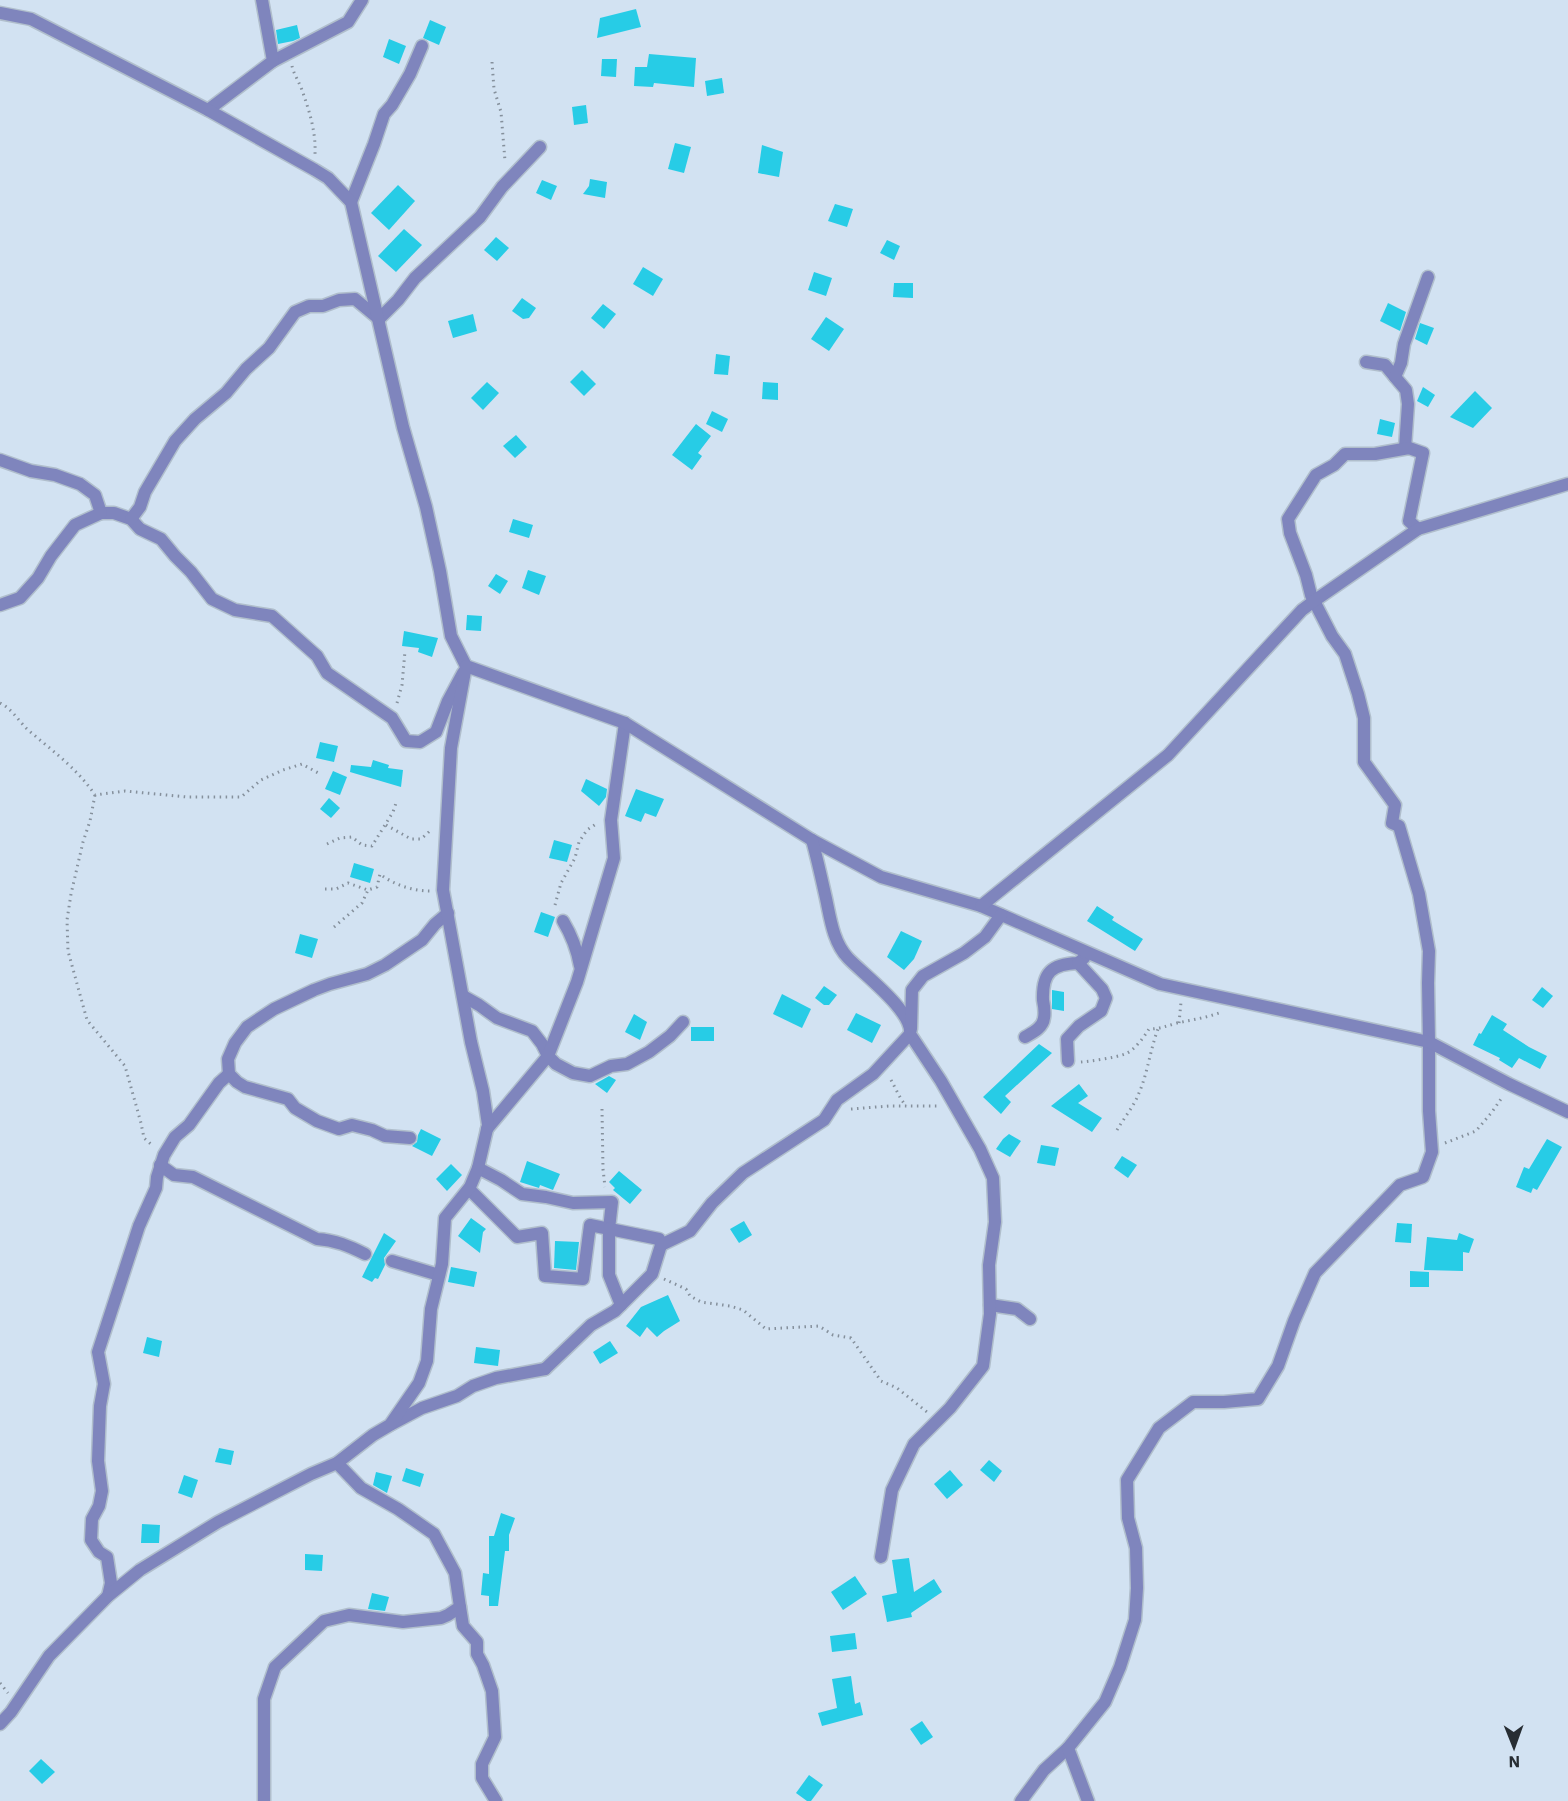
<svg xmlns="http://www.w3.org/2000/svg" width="1568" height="1801" viewBox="0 0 1568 1801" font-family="'IBM Plex Sans',sans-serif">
  <rect width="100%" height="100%" fill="#d2e2f2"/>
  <g fill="#27cce6">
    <path d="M636,9l5,18 -44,11 3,-20z"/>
    <path d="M430,20l16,7 -7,18 -16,-7z"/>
    <path d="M297,25l3,13 -7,3 -15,3 -2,-14z"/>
    <path d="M389,39l17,7 -7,18 -16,-7z"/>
    <path d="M649,54l47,4 -2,29 -40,-4 -1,4 -19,-1 1,-19h12z"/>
    <path d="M602,59h15l-1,18 -15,-1z"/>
    <path d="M722,78l2,15 -17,3 -2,-15z"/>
    <path d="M586,105l2,18 -14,2 -2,-18z"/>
    <path d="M675,143l16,4 -7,26 -16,-4z"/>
    <path d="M762,145l21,7 -4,25 -21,-4z"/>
    <path d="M590,179l17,3 -2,16 -22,-4 6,-8z"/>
    <path d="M542,180l15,6 -6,14 -15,-7z"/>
    <path d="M398,185l17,16 -26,29 -18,-17z"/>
    <path d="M835,204l18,5 -6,18 -19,-6z"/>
    <path d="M404,229l18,16 -26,27 -18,-16z"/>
    <path d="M496,237l13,11 -12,13 -13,-11z"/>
    <path d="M887,240l13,6 -6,14 -14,-7z"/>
    <path d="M643,267l20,12 -10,17 -20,-12z"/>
    <path d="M814,272l18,6 -6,18 -18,-6z"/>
    <path d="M894,283h19v15l-20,-1z"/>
    <path d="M522,298l14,10 -7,10 -6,1 -11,-8z"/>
    <path d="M1388,303l18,9 -6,19 -20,-10z"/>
    <path d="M603,304l13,10 -12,15 -13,-11z"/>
    <path d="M473,314l4,17 -24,7 -5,-17z"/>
    <path d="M826,317l18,12 -15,22 -18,-12z"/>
    <path d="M1420,323l14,5 -7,17 -12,-6z"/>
    <path d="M716,354l14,2 -2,19 -14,-1z"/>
    <path d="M582,370l14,14 -12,12 -14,-14z"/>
    <path d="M487,382l12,11 -16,17 -12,-12z"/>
    <path d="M763,382l15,1v17l-16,-1z"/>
    <path d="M1423,387l12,8 -7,12 -11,-6z"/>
    <path d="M1475,391l17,17 -19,20 -23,-11z"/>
    <path d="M712,411l16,8 -6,13 -16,-8z"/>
    <path d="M1380,419l15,4 -3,14 -15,-3z"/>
    <path d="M696,424l15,12 -13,17 4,3 -10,14 -20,-15z"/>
    <path d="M516,435l11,12 -12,11 -12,-12z"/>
    <path d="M513,519l20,6 -4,13 -20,-6z"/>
    <path d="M528,570l18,6 -7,19 -17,-7z"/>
    <path d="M496,574l12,7 -8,13 -12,-8z"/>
    <path d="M467,615l15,1 -1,15 -15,-1z"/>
    <path d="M404,631l34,7 -6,19 -14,-5 1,-4 -17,-2z"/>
    <path d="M320,742l18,4 -4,16 -18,-4z"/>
    <path d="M373,760l16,5 -1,3 15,2 -2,17 -51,-15 1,-7 20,2z"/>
    <path d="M333,771l14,6 -7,18 -15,-6z"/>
    <path d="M586,779l21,10 -1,8 -7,9 -18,-15z"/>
    <path d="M636,789l28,10 -8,18 -11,-4 -4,9 -16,-6z"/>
    <path d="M329,798l11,10 -9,10 -11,-9z"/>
    <path d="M554,840l18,5 -5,17 -18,-4z"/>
    <path d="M354,863l20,6 -4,14 -20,-6z"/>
    <path d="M1097,906l17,11 -2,3 31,19 -8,12 -48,-30z"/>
    <path d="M541,912l14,5 -7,20 -14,-5z"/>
    <path d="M901,931l21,10 -8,18 -10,11 -17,-13z"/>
    <path d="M300,934l18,5 -6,19 -17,-5z"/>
    <path d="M824,986l13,9 -8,10h-5l-9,-7z"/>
    <path d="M1542,987l11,9 -10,12 -11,-8z"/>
    <path d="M1052,990l12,2v19l-12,-2z"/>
    <path d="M782,994l29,15 -9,19 -29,-14z"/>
    <path d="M856,1013l25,12 -9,18 -25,-13z"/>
    <path d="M634,1014l13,8 -7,18 -15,-8z"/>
    <path d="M1492,1015l15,9 -4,6 26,17 18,9 -7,13 -21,-11 -7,10 -13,-8 1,-2 -27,-13 6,-12 2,1z"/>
    <rect x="691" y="1027" width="23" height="14"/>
    <path d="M1039,1044l13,9 -47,43 6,6 -10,12 -18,-17z"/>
    <path d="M609,1076l7,4 -9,13 -12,-9z"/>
    <path d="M1079,1084l9,12 -10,7 24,15 -10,14 -41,-26z"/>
    <path d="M421,1129l20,10 -9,17 -20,-10 5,-4 1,-7z"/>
    <path d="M1009,1134l12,7 -11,16 -14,-8 7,-10z"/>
    <path d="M1547,1139l15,8 -25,43 -4,-2 -2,5 -15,-6 8,-20 5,2z"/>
    <path d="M1041,1145l18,3 -4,18 -18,-3z"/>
    <path d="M1122,1156l15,9 -9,13 -14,-10z"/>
    <path d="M527,1161l33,13 -7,16 -13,-5 -1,3 -19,-6z"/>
    <path d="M451,1164l11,11 -15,16 -11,-12z"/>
    <path d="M619,1171l23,19 -12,14 -17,-14 2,-2 -6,-6z"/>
    <path d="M471,1218l15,11 -3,3 -3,21 -22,-17z"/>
    <path d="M744,1221l8,14 -13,8 -9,-14z"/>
    <path d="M1397,1223l15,1 -1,19 -16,-1z"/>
    <path d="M384,1233l12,8 -12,17 1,7 -7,14 -3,-1 -3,4 -10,-5z"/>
    <path d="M1459,1233l15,6 -5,14 -6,-1v19l-39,-1 3,-33 30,3z"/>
    <path d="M555,1241l24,1 -3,28 -22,-2z"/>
    <path d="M451,1267l26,5 -3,15 -26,-5z"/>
    <path d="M1410,1271l19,1v15h-19z"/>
    <path d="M668,1295l12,26 -16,10 -7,6 -10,-10 -7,10 -14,-11 15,-19z"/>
    <path d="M147,1337l15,4 -3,16 -16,-4z"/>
    <path d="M610,1341l8,12 -18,11 -7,-12z"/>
    <path d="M476,1347l24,3 -2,16 -24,-3z"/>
    <path d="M219,1448l15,3 -3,14 -16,-3z"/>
    <path d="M989,1460l13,11 -8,11 -14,-12z"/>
    <path d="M406,1468l18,6 -4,13 -18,-6z"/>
    <path d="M950,1470l13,15 -16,14 -13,-15z"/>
    <path d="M376,1472l16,4 -5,17 -14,-8z"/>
    <path d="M184,1475l14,5 -6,18 -14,-5z"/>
    <path d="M501,1513l14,5 -6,17v16h-4l-7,55h-9v-10l-8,-1 2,-22 6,1v-38h5z"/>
    <path d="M142,1524l18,1 -1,18h-18z"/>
    <path d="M305,1554l18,1 -1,16 -17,-1z"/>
    <path d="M909,1558l5,34 20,-13 8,13 -31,21 1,4 -25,5 -5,-26 15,-3 -5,-33z"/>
    <path d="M855,1576l12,18 -24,16 -12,-18z"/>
    <path d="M372,1593l17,4 -4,14 -17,-2z"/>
    <path d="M855,1633l2,16 -25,3 -2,-16z"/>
    <path d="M851,1676l4,28 5,-2 3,13 -41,11 -4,-13 19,-5 -5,-29z"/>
    <path d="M922,1721l11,16 -12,8 -11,-16z"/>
    <path d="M41,1759l14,13 -13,12 -13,-13z"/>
    <path d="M809,1775l14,10 -12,16h-4l-11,-8z"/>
  </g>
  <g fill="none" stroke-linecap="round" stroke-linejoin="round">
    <defs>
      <g id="minor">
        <path d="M273,61l75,-39 14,-22"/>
        <path d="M208,110l65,-49 -11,-61"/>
        <path d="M351,202l23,-58 10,-30 8,-9 18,-31 12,-28"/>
        <path d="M1366,362l19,3 10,12"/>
        <path d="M1405,448l3,-44 -2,-14 -11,-13 6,-14 3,-19 24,-67"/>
        <path d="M0,460l31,11 24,4 25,9 15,11 6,18h13l17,6 9,10 21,10 14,17 16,16 21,27 23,11 37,6 45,40 10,17 65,45 14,23 14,1 16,-10 12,-31 15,-28"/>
        <path d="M131,519l9,-12 5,-15 30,-51 20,-22 31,-26 20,-24 23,-21 26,-36 14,-6h14l16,-6 16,-1 24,20 19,-19 17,-22 65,-61 22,-30 38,-40"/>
        <path d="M0,605l20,-7 18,-20 13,-22 24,-31 26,-12"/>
        <path d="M563,921c9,15 14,28 17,45"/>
        <path d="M463,996l16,9 18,13 35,13 10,13 6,12 8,8 17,9 17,3 21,-10 16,-2 22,-12 21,-16 13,-14"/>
        <path d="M1025,1037c7,-4 18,-9 19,-19 1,-5 0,-13 -1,-18 -1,-28 9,-36 35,-37l6,-5"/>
        <path d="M1068,1061l-1,-22 12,-13 22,-15 5,-13 -4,-9 -24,-26"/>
        <path d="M487,1129l61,-73 29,-74 37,-124 -3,-38 14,-97"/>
        <path d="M410,1138l-25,-2 -13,-6 -20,-5 -13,4 -22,-8 -22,-13 -7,-9 -43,-12 -8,-5 -8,-8 -1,-15 7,-16 12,-16 27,-18 40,-19 16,-6 37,-10 18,-9 37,-25 13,-16 13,-11"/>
        <path d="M160,1165l14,10 19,2 124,62c18,1 32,7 48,15"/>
        <path d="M478,1168l23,12 21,14 24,3 27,6 39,-1 -3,27"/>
        <path d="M469,1189l48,48 25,-4 3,43 38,3 7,-54 69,14 2,6 -9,29 -37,37 -24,14 -46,44"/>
        <path d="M392,1261l47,14"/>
        <path d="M990,1305l27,4 13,10"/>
        <path d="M108,1596l3,-13 -4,-26 -8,-5 -8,-12 1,-21 7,-13 3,-15 -4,-30 2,-55 4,-22 -6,-32 41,-126 17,-38 1,-11 7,-22 11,-18 14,-12 30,-42 10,-9"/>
        <path d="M460,1607l3,19 14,16v12l6,11 9,26 3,46 -13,27v14l14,23"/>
        <path d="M264,1801v-102l11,-32 49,-46 25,-6 54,7 38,-4 7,-3 12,-8 -5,-34 -21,-39 -36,-25 -37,-21 -24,-25"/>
        <path d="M1021,1801l23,-31 24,-22"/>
        <path d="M1088,1801l-20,-53 37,-46 15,-35 15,-47 2,-32 -1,-40 -8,-30 -1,-38 32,-52 34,-26h31l34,-3 20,-33 16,-45 21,-48 85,-88 23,-8 9,-25 -3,-41v-69l-1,-59 1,-32 -10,-57 -20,-68 -7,-3 3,-18 -31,-43v-44l-6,-24 -13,-40 -13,-18 -21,-41 -5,-20 -16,-42 -2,-14 28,-44 18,-10 11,-11h30l34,-6 14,5 -14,68 9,8"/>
      </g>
      <g id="tertiary">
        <path d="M0,13l31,6 177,91 107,60 13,8 23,24 52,225 23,80 14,64 11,65 15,30 159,57 187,117 69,37 100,29 179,78 269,58 80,42 59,28"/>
        <path d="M812,840c5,18 9,36 13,54 5,21 7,47 23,64 15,16 65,53 62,76l31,47 39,68 13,29 2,44 -6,43 1,49 -7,52 -33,42 -36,36 -22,46 -11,67"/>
        <path d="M981,906l187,-151 134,-145 12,-9 104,-72 150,-45"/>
        <path d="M911,1029l1,-39 11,-14 41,-23 21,-16 16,-22"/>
        <path d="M609,1229v46l12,30"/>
        <path d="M661,1245l29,-14 22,-28 31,-30 81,-53 13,-20 36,-26 37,-40"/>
        <path d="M392,1424l30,-16 35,-12 16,-10 23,-8 49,-9"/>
        <path d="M0,1724l11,-12 38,-56 59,-60 32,-26 78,-48 93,-48 26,-11 36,-28 17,-10 29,-42 8,-22 4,-52 11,-45 3,-46 25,-31 8,-19 10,-43 -5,-34 -12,-49 -28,-152 8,-142 15,-82"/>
      </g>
    </defs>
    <use href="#minor" stroke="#b0becc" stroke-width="15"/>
    <use href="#tertiary" stroke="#b0becc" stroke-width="15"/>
    <g stroke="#85909c" stroke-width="3" stroke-dasharray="1.5 4.5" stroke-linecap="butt">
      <path d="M492,62l2,27 7,23 4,49"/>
      <path d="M292,66c2,9 8,17 11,27 7,20 13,40 12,61"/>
      <path d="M0,703c11,5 18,17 27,26 24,21 50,39 68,66l30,-4 62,6h54l20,-17 22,-10 19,-6 18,10"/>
      <path d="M397,703l5,-18 3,-34"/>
      <path d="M95,795l-5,26 -7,21 -12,52 -4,26 1,31 19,69 38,46 16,57 3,15 9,8"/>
      <path d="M386,825l25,14h10l10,-9"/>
      <path d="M327,844l13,-6 12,-1 10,8 10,1 21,-34 4,-12"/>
      <path d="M325,889h11l12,-6 20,7 9,-3 3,-13c14,11 33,17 50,17"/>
      <path d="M555,905l6,-22 14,-25 4,-16 8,-12 9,-6"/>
      <path d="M334,927l28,-24 6,-13"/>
      <path d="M1179,1023l2,-21"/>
      <path d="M1081,1062c11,-1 33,-4 44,-8 10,-4 18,-16 24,-25 10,0 18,-3 28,-6 14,-3 28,-5 42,-10"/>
      <path d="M891,1080l10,19 5,7"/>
      <path d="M602,1109l1,60 2,18"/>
      <path d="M851,1109l38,-3h48"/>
      <path d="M1117,1130c7,-12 17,-24 22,-37 9,-21 11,-43 19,-64"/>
      <path d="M1445,1143l31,-12 16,-19 11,-16"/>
      <path d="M664,1279l22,10 4,7 11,6 29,4 13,4 23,19 53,-3 14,9 18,3 30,43 16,7 30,24"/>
      <path d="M0,1683l8,10"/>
    </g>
    <use href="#minor" stroke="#7f85bd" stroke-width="12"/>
    <use href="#tertiary" stroke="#7f85bd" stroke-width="12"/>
  </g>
  <g transform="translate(1514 1747) rotate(179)" stroke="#d2e2f2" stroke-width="4.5" paint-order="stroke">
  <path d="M0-4.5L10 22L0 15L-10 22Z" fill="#272d33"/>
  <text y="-9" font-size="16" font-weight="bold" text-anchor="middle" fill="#272d33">N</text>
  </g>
</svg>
